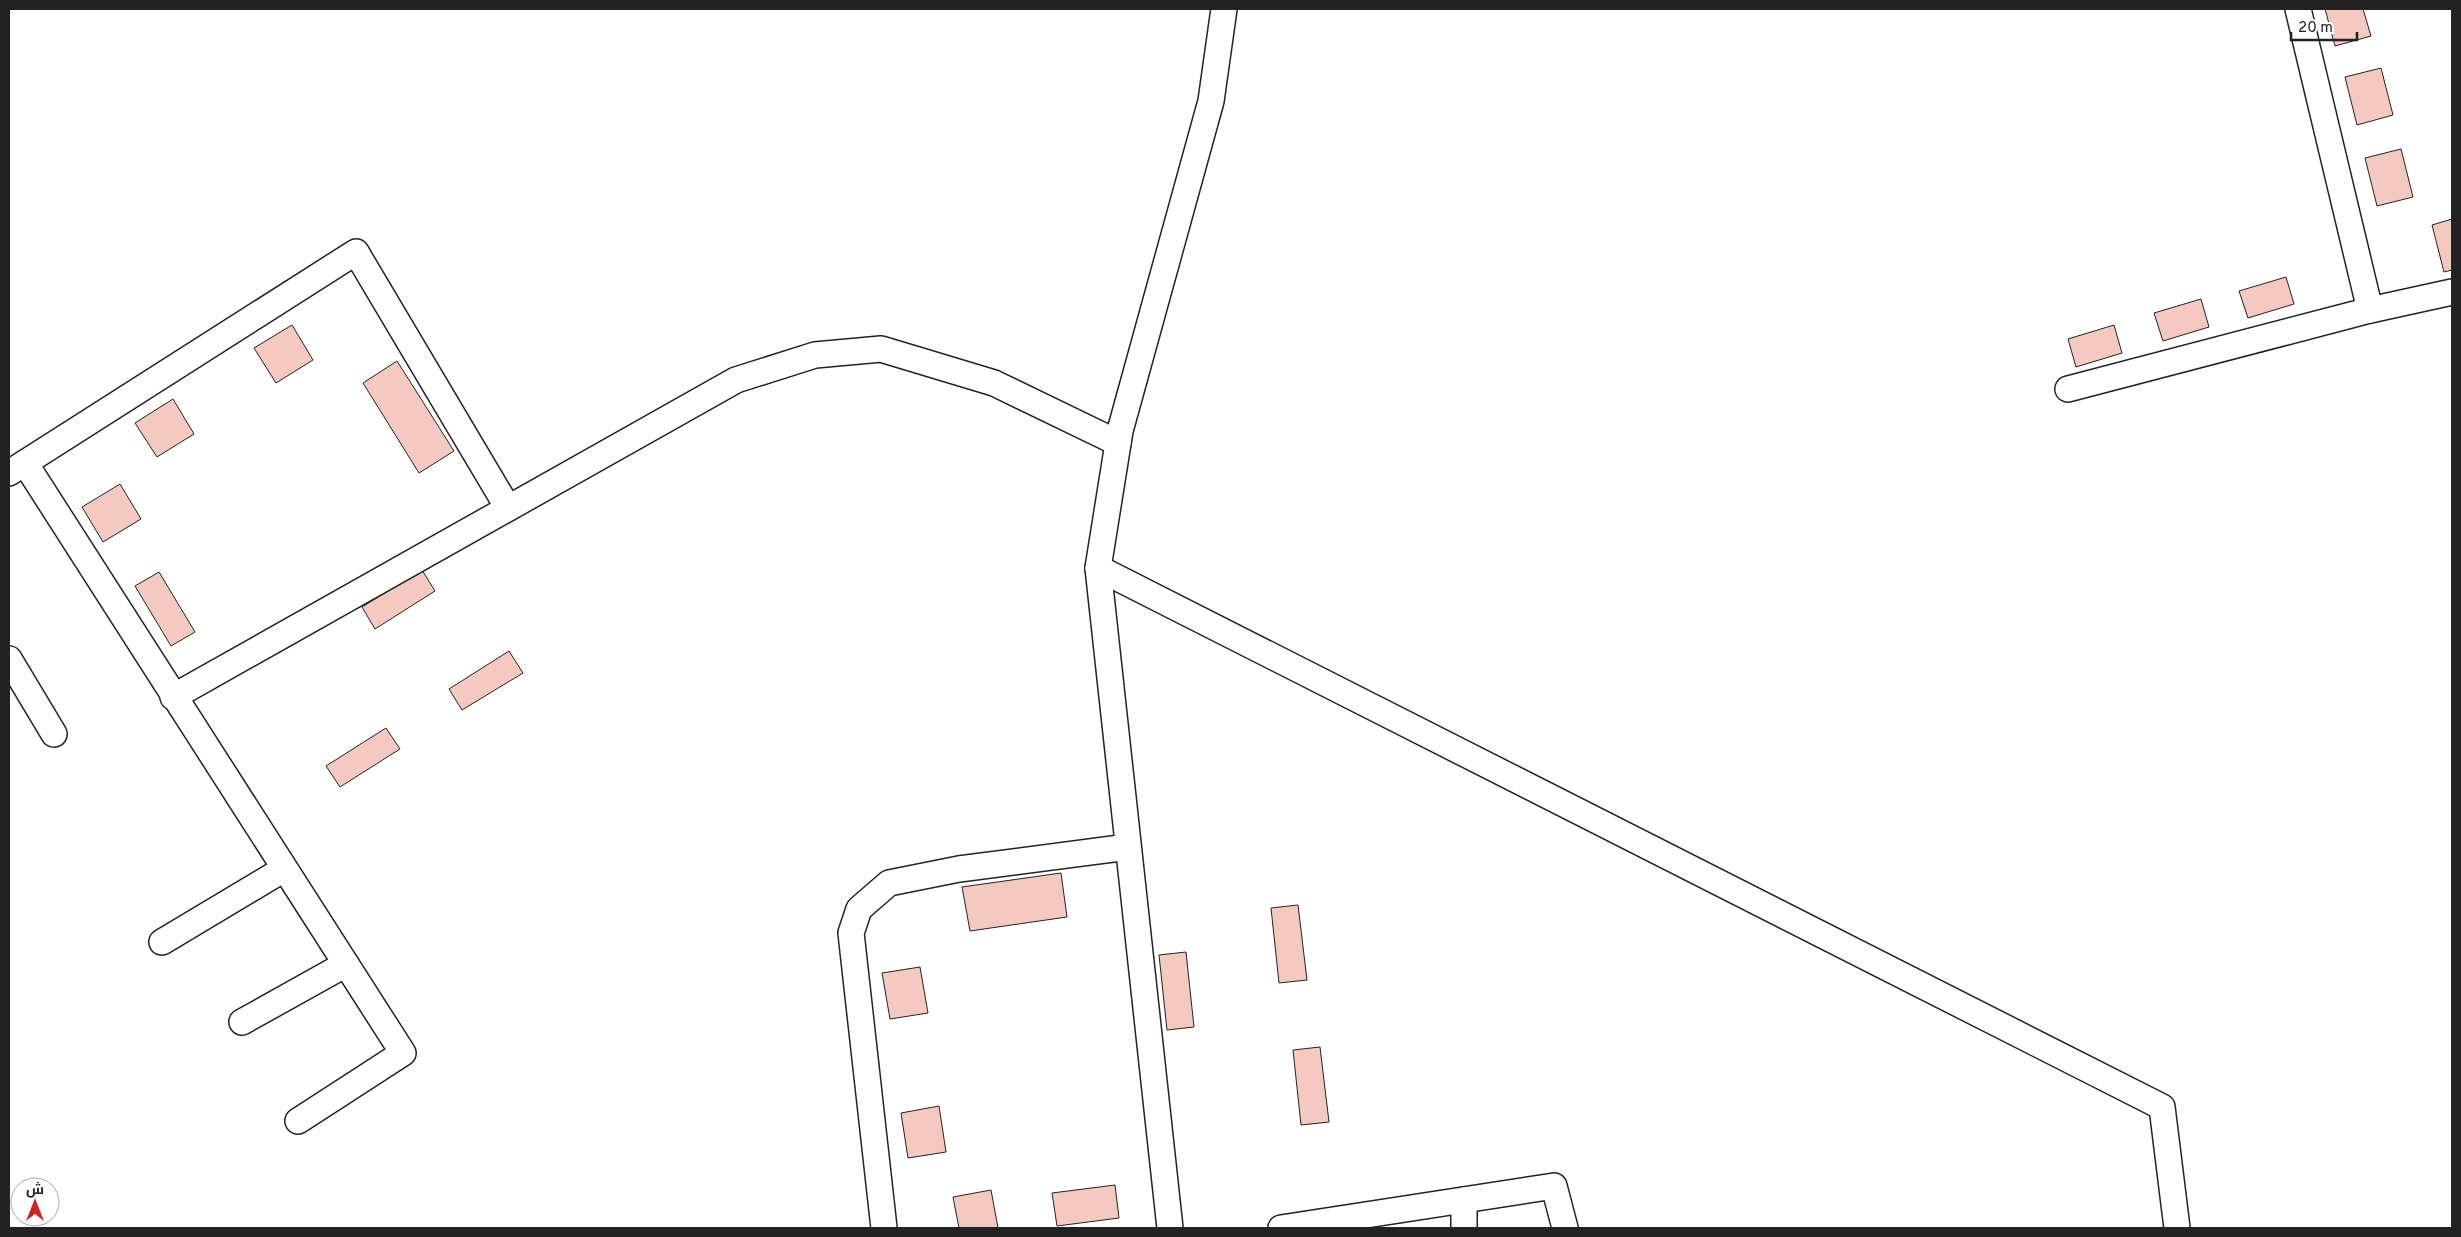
<svg xmlns="http://www.w3.org/2000/svg" width="2461" height="1237" viewBox="0 0 2461 1237" font-family="Overpass,Cairo,sans-serif">
  <rect width="100%" height="100%" fill="#fff"/>
  <g fill="#f3c9c0" stroke="#222">
    <path d="M2325,9h38l8,27 -36,10z"/>
    <path d="M2381,68l12,47 -36,10 -12,-48z"/>
    <path d="M2401,149l12,48 -36,9 -12,-48z"/>
    <path d="M2452,219v51l-8,2 -12,-47z"/>
    <path d="M2286,277l8,27 -46,14 -9,-27z"/>
    <path d="M2201,299l8,28 -46,14 -9,-28z"/>
    <path d="M292,325l21,35 -37,23 -22,-35z"/>
    <path d="M2114,325l8,28 -46,14 -8,-28z"/>
    <path d="M397,361l57,90 -35,22 -56,-90z"/>
    <path d="M173,399l21,35 -37,23 -22,-34z"/>
    <path d="M120,484l21,35 -38,23 -21,-35z"/>
    <path d="M422,570l13,21 -60,38 -13,-22z"/>
    <path d="M159,572l36,60 -24,14 -36,-60z"/>
    <path d="M509,651l14,22 -61,37 -13,-21z"/>
    <path d="M386,728l14,21 -60,38 -14,-21z"/>
    <path d="M1061,873l6,44 -97,14 -8,-44z"/>
    <path d="M1298,905l9,75 -28,3 -8,-75z"/>
    <path d="M1186,952l8,75 -27,3 -8,-75z"/>
    <path d="M920,967l8,46 -38,6 -8,-46z"/>
    <path d="M1320,1047l9,75 -28,3 -8,-75z"/>
    <path d="M939,1106l7,46 -38,6 -7,-45z"/>
    <path d="M1115,1185l4,33 -62,8 -5,-33z"/>
    <path d="M991,1190l7,38h-39l-6,-31z"/>
  </g>
  <g fill="none" stroke-linecap="round" stroke-linejoin="round">
    <defs>
      <g id="minor">
        <path d="M2298,9l72,301"/>
        <path d="M2068,389l302,-79 82,-18"/>
        <path d="M25,463l378,590 -105,68"/>
        <path d="M9,473l347,-221 152,256"/>
        <path d="M1098,568l1064,539 15,121"/>
        <path d="M9,659l45,75"/>
        <path d="M173,697l563,-317 79,-25 66,-6 113,34 124,60"/>
        <path d="M162,942l122,-73"/>
        <path d="M242,1022l104,-58"/>
        <path d="M1464,1200v28"/>
        <path d="M884,1228l-33,-295 8,-24 30,-26 70,-14 169,-22"/>
        <path d="M1170,1228l-72,-660 22,-137 91,-330 13,-92"/>
        <path d="M1281,1228l273,-42 11,42"/>
      </g>
    </defs>
    <use href="#minor" stroke="#222" stroke-width="28"/>
    <use href="#minor" stroke="#fff" stroke-width="25"/>
  </g>
  <rect width="2461" height="1237" fill="none" stroke="#222222" stroke-width="20"/>
  <g transform="translate(35 1202)"><circle r="24" fill="#ffffff" stroke="#a7a7a7"/>
  <path d="M0-4L9 19L0 12L-9 19Z" fill="#c62828"/>
  <text y="-8" font-size="14" font-weight="bold" text-anchor="middle" fill="#222222">ش</text>
  </g>
  <path d="M2291 32v8h66v-8" fill="none" stroke="#222222" stroke-width="2.5"/>
  <text x="2298" y="32" font-size="15" fill="#222222" stroke="#ffffff" stroke-width="4" paint-order="stroke">20 m</text>
</svg>
